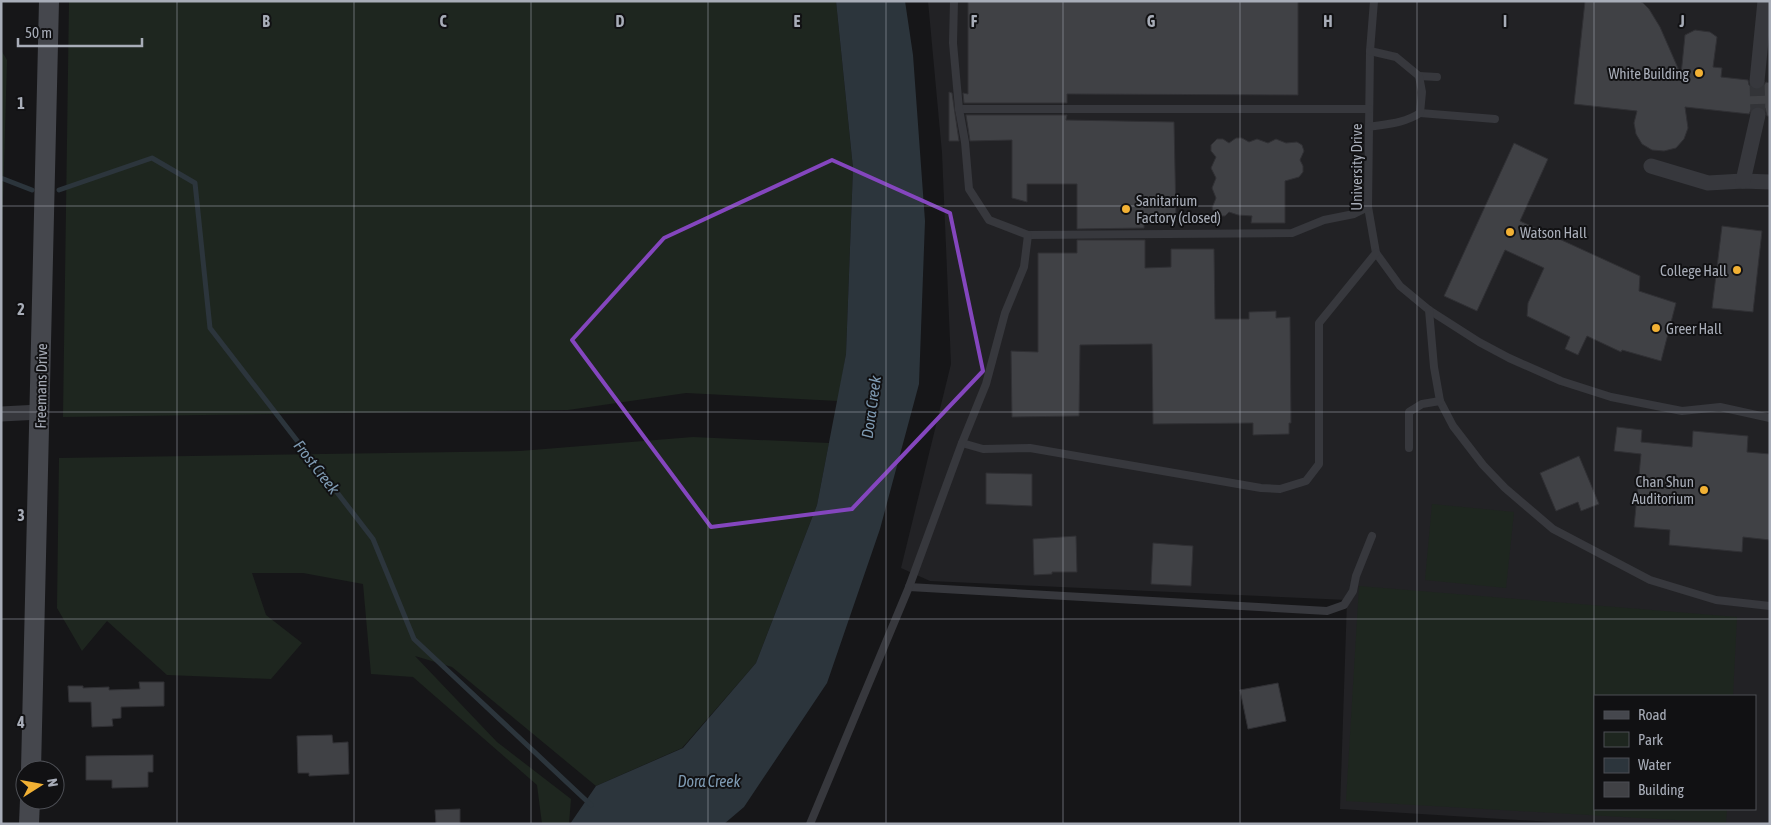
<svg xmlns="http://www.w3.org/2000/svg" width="1771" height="825" viewBox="0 0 1771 825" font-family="'Asap Condensed',sans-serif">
  <rect width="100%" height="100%" fill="#161618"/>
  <path fill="#222225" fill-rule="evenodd" d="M928,1h842v823h-186l-244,-15 7,-209 -417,-19 -29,-13 50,-204 -9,-211zM1595,696h160v113h-160z"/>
  <g fill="#1e261f">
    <path d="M69,1h767l17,167 -7,186 -8,47 -152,-8 -118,17 -505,7z"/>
    <path d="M1,50l6,10 -6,212z"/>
    <path d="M693,437l136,6 -12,62 -61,158 -74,85 -86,38 -144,-119 -37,-11 82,86 74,57 -2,25h-27l-5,-39 -124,-108 -42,-3 -8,-90 -60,-11h-51l14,42 36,28 -31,36 -104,-4 -60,-54 -25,30 -25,-43 2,-150 461,-7z"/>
    <path d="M1432,504l82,8 -8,76 -81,-8z"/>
    <path d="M1359,586l378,31 -4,79h-138v113h132l-1,14 -380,-22z"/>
  </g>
  <path fill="#2c353c" d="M836,1h69l8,54 12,166 -6,163 -39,145 -53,154 -83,124 -20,17h-154l26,-38 87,-38 73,-85 61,-158 29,-151 7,-186z"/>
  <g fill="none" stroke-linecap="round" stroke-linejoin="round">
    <g stroke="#2c353c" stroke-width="5">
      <path d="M1,178l31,12"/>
      <path d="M59,190l93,-32 43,25 15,145 163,211 41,100 177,166"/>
    </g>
  </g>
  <g fill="#404145" stroke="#303034">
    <path d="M968,1h330v94l-231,-1v9h-103l-1,-10 5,1z"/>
    <path d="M1585,1h55l3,2 6,6 11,18 21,48 4,-40 10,-5 15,2 7,5 -4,30 9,1 -1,9 27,3 1,5 7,5 5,-1 5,-7 4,1v33h-3l-2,-8 -5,-2 -8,2 -3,6 -64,-7 3,21 -4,11 -8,9 -12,3 -12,-1 -10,-6 -6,-10 -2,-11 3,-12 -63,-7z"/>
    <path d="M949,92l3,1 7,48h-10z"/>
    <path d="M966,115h101l-1,5 108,2 2,95h-32v11l-67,1v-45h-50v18l-15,-4v-58l-42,1z"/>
    <path d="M1236,138h6l7,4 8,-3 11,4 8,-4 10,4 11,-1 5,3 2,6 -4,9 3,6v6l-4,5 -14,4v42h-34l1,-7 -14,-1 -9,-3 -4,4h-6l-5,-3 -2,-5 4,-10 -4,-10 4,-10 -5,-10 5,-11 -5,-6v-6l6,-6h6l6,4z"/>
    <path d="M1514,143l34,16 -28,62 120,55 -1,15 37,12 -15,58 -39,-11 -1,2 -34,-16 -9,19 -13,-6 5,-12 -43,-21 1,-13 16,-35 -39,-18 -28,61 -33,-15z"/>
    <path d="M1722,226l40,5 -9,81 -41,-4z"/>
    <path d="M1077,240h68v28l26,-1v-18h43l1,70h34v-7l27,-1v7l14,-1 1,106h-2v11l-36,1v-12l-100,1 -1,-80 -72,1 -1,71 -67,1 -1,-66 27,1v-99h39z"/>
    <path d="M1617,427l25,3 -1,12 51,5 1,-16 55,5 -1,16 23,2v86l-27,-3 -1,15 -73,-7 1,-15 -36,-3 7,-73 -27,-3z"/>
    <path d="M1579,456l20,48 -18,7 -3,-9 -22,9 -16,-38z"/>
    <path d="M986,473l46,1v32l-46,-2z"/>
    <path d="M1076,536l1,36h-25v2l-18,1 -1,-36z"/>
    <path d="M1153,543l40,3 -2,40 -40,-2z"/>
    <path d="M139,682h25v24l-43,1v11l-9,1 1,7 -21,1 -1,-25h-22l-1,-16h15v2l26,-1v3l31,-1z"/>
    <path d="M1278,683l8,38 -38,8 -8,-39z"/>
    <path d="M332,735l1,8 15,-1 1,32 -40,2v-3h-11l-1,-37z"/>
    <path d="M153,755v17h-5v15l-36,1v-8h-26v-24z"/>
    <path d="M460,809v15h-24l-1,-14z"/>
  </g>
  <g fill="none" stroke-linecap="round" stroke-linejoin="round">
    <path stroke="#333438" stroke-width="15" stroke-dasharray="15 8" stroke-linecap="butt" d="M1757,81l1,34"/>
    <g stroke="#37383d" stroke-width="8">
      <path d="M1374,1l-4,50 -2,156 8,46 24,33 29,24 50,32 30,16 52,23 50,16 71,14 38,-4 50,11"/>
      <path d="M1419,76l18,1"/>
      <path d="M959,109h410"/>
      <path d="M1420,113l75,6"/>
      <path d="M1369,127c18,-3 36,-4 51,-14l2,-21 -3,-16 -23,-19 -26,-6"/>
      <path d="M1028,235l264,-2 32,-13 30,-6 14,-7"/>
      <path d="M1440,401l13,25 30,39 22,23 48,41 97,51 66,20 54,6"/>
      <path d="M962,443l21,6 47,-1 231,40 19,1 26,-8 13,-17v-141l57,-70"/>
      <path d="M1409,448v-36l13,-8 18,-3 -6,-34 -5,-57"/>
      <path d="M909,587l418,24 17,-6 9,-14 3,-15 16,-40"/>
      <path d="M810,824l99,-237 53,-144 24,-59 19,-71 19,-46 4,-32 -39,-15 -20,-31 -4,-47 -6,-33 -6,-66 1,-42"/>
    </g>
    <g stroke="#37383d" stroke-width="15">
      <path d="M1757,81l8,-80"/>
      <path d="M1651,166l57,17 35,-2 27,1"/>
      <path d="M1743,181l15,-66"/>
      <path d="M1,414l39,-2"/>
    </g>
    <g stroke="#45474d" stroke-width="20">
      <path d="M31,770l18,-769"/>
      <path d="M29,824l1,-24"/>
    </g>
  </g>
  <path fill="none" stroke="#8446be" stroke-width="4" stroke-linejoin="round" d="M832,160l118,53 33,158 -131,138 -141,18 -139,-187 92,-102z"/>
  <path fill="none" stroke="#a8adb8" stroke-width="1" stroke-opacity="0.55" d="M177,1v823M354,1v823M531,1v823M708,1v823M886,1v823M1063,1v823M1240,1v823M1417,1v823M1594,1v823M1,206h1769M1,412h1769M1,619h1769"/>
  <g fill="#f2b134" stroke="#111113" stroke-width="2">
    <circle cx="1699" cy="73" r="5"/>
    <circle cx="1126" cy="209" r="5"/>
    <circle cx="1510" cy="232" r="5"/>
    <circle cx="1737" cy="270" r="5"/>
    <circle cx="1656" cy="328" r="5"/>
    <circle cx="1704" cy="490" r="5"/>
  </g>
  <g text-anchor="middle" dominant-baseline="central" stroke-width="4" stroke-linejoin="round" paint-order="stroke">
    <g font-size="15" fill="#a8adb8" stroke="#111113" text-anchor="end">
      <text x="1689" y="73">White Building</text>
      <text x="1136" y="200" text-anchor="start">Sanitarium<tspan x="1136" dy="17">Factory (closed)</tspan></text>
      <text x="1520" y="232" text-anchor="start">Watson Hall</text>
      <text x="1727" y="270">College Hall</text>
      <text x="1666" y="328" text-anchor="start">Greer Hall</text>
      <text x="1694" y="481">Chan Shun<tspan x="1694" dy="17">Auditorium</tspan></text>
    </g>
    <g font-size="15" fill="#a8adb8" stroke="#111113">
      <text transform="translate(1356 167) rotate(-90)">University Drive</text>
      <text transform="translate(41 386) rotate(-89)">Freemans Drive</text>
    </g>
    <g font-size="16" font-style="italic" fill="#7f9bb3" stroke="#111113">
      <text transform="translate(871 407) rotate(-82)">Dora Creek</text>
      <text transform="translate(317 467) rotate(52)">Frost Creek</text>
      <text x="709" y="781">Dora Creek</text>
    </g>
  </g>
  <g font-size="16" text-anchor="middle" font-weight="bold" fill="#a8adb8" stroke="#111113" stroke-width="4" stroke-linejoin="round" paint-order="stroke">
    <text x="266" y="27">B</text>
    <text x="443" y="27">C</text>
    <text x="620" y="27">D</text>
    <text x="797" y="27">E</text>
    <text x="974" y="27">F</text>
    <text x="1151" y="27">G</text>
    <text x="1328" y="27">H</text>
    <text x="1505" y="27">I</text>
    <text x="1682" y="27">J</text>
    <text x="21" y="109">1</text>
    <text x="21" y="315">2</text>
    <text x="21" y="521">3</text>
    <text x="21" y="728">4</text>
  </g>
  <rect width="1771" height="825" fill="none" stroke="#a8adb8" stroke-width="5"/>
  <rect x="1594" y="695" width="162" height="115" fill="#111113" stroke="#4d4f55"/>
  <rect x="1604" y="711" width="25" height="8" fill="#45474d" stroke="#4d4f55"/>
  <text x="1638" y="720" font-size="15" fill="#a8adb8">Road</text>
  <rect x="1604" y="732" width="25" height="15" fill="#1e261f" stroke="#4d4f55"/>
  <text x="1638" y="745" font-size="15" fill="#a8adb8">Park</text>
  <rect x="1604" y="758" width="25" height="15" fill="#2c353c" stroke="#4d4f55"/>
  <text x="1638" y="770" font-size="15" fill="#a8adb8">Water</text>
  <rect x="1604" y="782" width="25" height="15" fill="#404145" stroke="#4d4f55"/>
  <text x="1638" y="795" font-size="15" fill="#a8adb8">Building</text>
  <g transform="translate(40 785) rotate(79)"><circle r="24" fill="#111113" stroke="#4d4f55"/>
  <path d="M0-4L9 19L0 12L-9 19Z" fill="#f2b134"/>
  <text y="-8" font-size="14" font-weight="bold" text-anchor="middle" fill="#a8adb8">N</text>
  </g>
  <path d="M18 38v8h124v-8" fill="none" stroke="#a8adb8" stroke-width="2.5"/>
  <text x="25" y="38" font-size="15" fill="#a8adb8" stroke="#111113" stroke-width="4" paint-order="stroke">50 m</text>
</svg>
